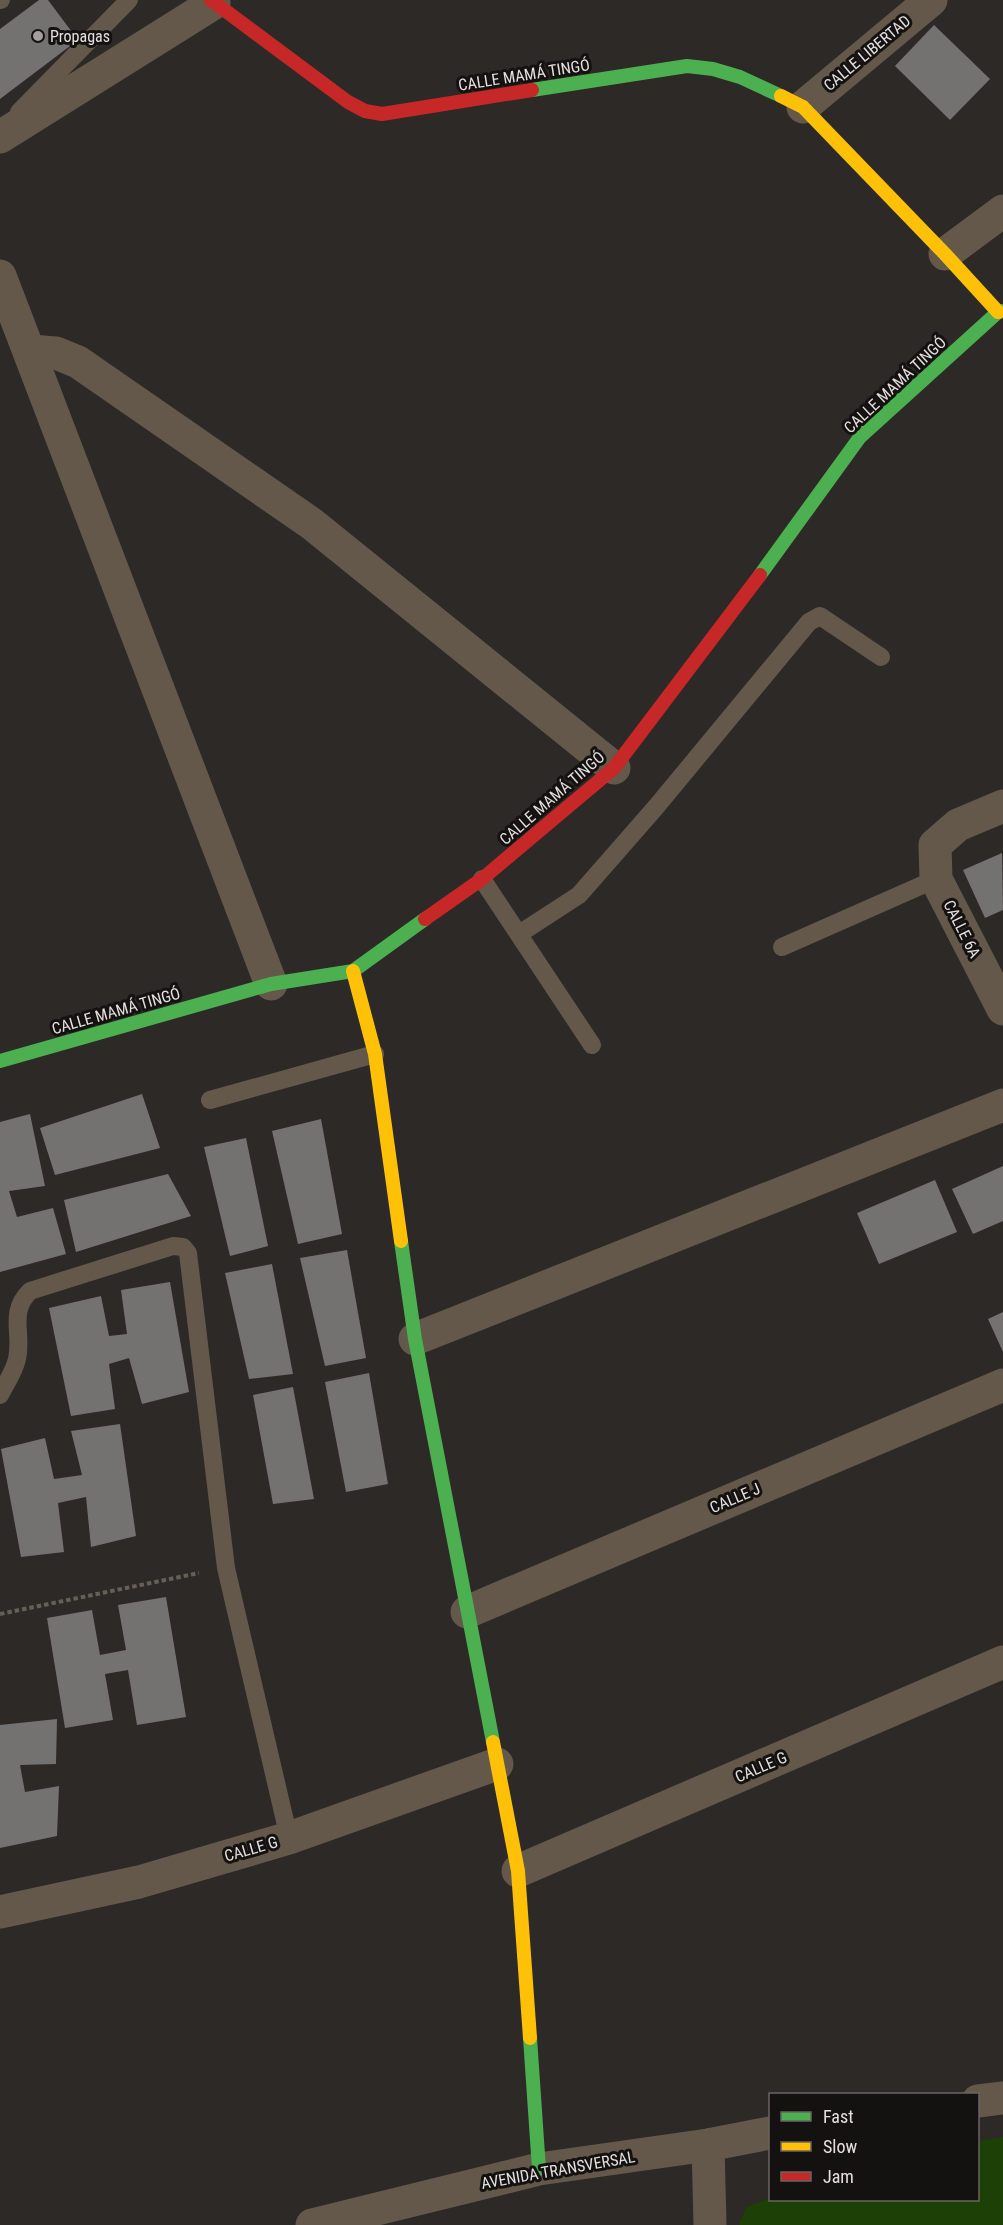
<svg xmlns="http://www.w3.org/2000/svg" width="1003" height="2225" viewBox="0 0 1003 2225" font-family="'Roboto Condensed',sans-serif">
  <rect width="100%" height="100%" fill="#2c2927"/>
  <path fill="#1c4005" d="M1003,2137v88h-264l7,-18 24,-9 208,2v-59z"/>
  <g fill="#747270">
    <path d="M39,0h9l30,40 -78,59v-70z"/>
    <path d="M934,25l56,54 -40,41 -55,-54z"/>
    <path d="M1002,853l1,57 -18,8 -22,-48z"/>
    <path d="M142,1094l18,54 -105,27 -15,-47z"/>
    <path d="M30,1114l15,72 -36,5 8,26 36,-9 13,46 -66,18v-150z"/>
    <path d="M321,1119l21,115 -44,10 -26,-113z"/>
    <path d="M246,1138l22,108 -38,10 -26,-109z"/>
    <path d="M1003,1166v55l-30,13 -21,-45z"/>
    <path d="M168,1174l23,42 -115,36 -12,-52z"/>
    <path d="M935,1180l22,52 -78,32 -22,-51z"/>
    <path d="M347,1250l19,108 -41,8 -25,-108z"/>
    <path d="M272,1264l21,110 -44,5 -24,-106z"/>
    <path d="M170,1282l19,110 -47,12 -13,-46 -20,6 6,45 -44,7 -22,-108 52,-12 8,40 18,-2 -6,-44z"/>
    <path d="M1003,1312v40l-15,-33z"/>
    <path d="M369,1373l19,111 -42,8 -21,-110z"/>
    <path d="M293,1387l21,112 -41,5 -20,-109z"/>
    <path d="M120,1424l16,112 -45,11 -5,-50 -28,6 6,49 -43,5 -20,-108 44,-11 9,41 28,-4 -11,-44z"/>
    <path d="M166,1597l20,120 -49,8 -9,-55 -23,4 8,46 -48,8 -18,-110 45,-8 8,45 26,-5 -8,-45z"/>
    <path d="M57,1719l-1,45 -36,1 5,27 34,-6 -2,50 -57,12v-123z"/>
  </g>
  <g fill="none" stroke-linecap="round" stroke-linejoin="round">
    <path stroke="#665f55" stroke-width="4" stroke-dasharray="4.5 3" stroke-linecap="butt" d="M0,1614l199,-41"/>
    <g stroke="#63584a" stroke-width="18">
      <path d="M0,0h1"/>
      <path d="M19,112l110,-112"/>
      <path d="M482,879l110,166"/>
      <path d="M519,934l60,-39 77,-88 153,-185 11,-6 61,41"/>
      <path d="M782,947l154,-68"/>
      <path d="M210,1100l165,-46"/>
      <path d="M0,1395c6,-12 14,-23 17,-36 6,-26 -9,-46 13,-68l143,-45 10,1 5,6 38,315 63,270"/>
    </g>
    <g stroke="#63584a" stroke-width="33">
      <path d="M803,107l128,-107"/>
      <path d="M0,137l214,-134"/>
      <path d="M945,254l58,-43"/>
      <path d="M0,276l271,708"/>
      <path d="M30,351l26,2 22,9 234,162 302,244"/>
      <path d="M1003,806l-45,19 -23,20 1,34 67,130"/>
      <path d="M415,1339l588,-234"/>
      <path d="M467,1612l536,-227"/>
      <path d="M518,1871l485,-209"/>
      <path d="M0,1912l139,-30 150,-44 208,-74"/>
      <path d="M978,2101l25,-3"/>
      <path d="M708,2145l2,80"/>
      <path d="M312,2225l227,-56 169,-24 62,-12"/>
    </g>
    <g stroke="#4caf50" stroke-width="14">
      <path d="M532,90l155,-24 26,3 27,8 41,19"/>
      <path d="M760,575l100,-138 138,-125 5,-1"/>
      <path d="M0,1061l271,-77 82,-13 72,-52"/>
      <path d="M401,1241l14,98 78,403"/>
      <path d="M530,2038l9,131"/>
    </g>
    <g stroke="#ffc107" stroke-width="14">
      <path d="M781,96l22,11 142,147 53,58"/>
      <path d="M353,971l22,83 26,187"/>
      <path d="M493,1742l25,129 12,167"/>
    </g>
    <g stroke="#c62828" stroke-width="14">
      <path d="M211,0l137,102 17,9 17,3 150,-24"/>
      <path d="M425,919l57,-40 132,-111 146,-193"/>
    </g>
  </g>
  <circle fill="#a3a09d" stroke="#141210" stroke-width="2" cx="38" cy="36" r="6"/>
  <g text-anchor="middle" dominant-baseline="central" stroke-width="6" stroke-linejoin="round" paint-order="stroke">
    <g font-size="16" fill="#e3e0dd" stroke="#141210" text-anchor="start">
      <text x="50" y="36">Propagas</text>
    </g>
    <g font-size="16" fill="#e3e0dd" stroke="#141210">
      <text transform="translate(867 53) rotate(-40)">CALLE LIBERTAD</text>
      <text transform="translate(524 75) rotate(-9)">CALLE MAMÁ TINGÓ</text>
      <text transform="translate(895 385) rotate(-43)">CALLE MAMÁ TINGÓ</text>
      <text transform="translate(552 798) rotate(-41)">CALLE MAMÁ TINGÓ</text>
      <text transform="translate(962 929) rotate(63)">CALLE 6A</text>
      <text transform="translate(116 1011) rotate(-16)">CALLE MAMÁ TINGÓ</text>
      <text transform="translate(735 1498) rotate(-23)">CALLE J</text>
      <text transform="translate(761 1767) rotate(-23)">CALLE G</text>
      <text transform="translate(251 1849) rotate(-16)">CALLE G</text>
      <text transform="translate(558 2170) rotate(-10)">AVENIDA TRANSVERSAL</text>
    </g>
  </g>
  <rect x="769" y="2093" width="210" height="108" fill="#141210" stroke="#676462" stroke-width="1.5"/>
  <rect x="781" y="2112" width="30" height="9" fill="#4caf50" stroke="#676462" stroke-width="1.5"/>
  <text x="823" y="2123" font-size="18" fill="#e3e0dd">Fast</text>
  <rect x="781" y="2142" width="30" height="9" fill="#ffc107" stroke="#676462" stroke-width="1.5"/>
  <text x="823" y="2153" font-size="18" fill="#e3e0dd">Slow</text>
  <rect x="781" y="2172" width="30" height="9" fill="#c62828" stroke="#676462" stroke-width="1.5"/>
  <text x="823" y="2183" font-size="18" fill="#e3e0dd">Jam</text>
</svg>
